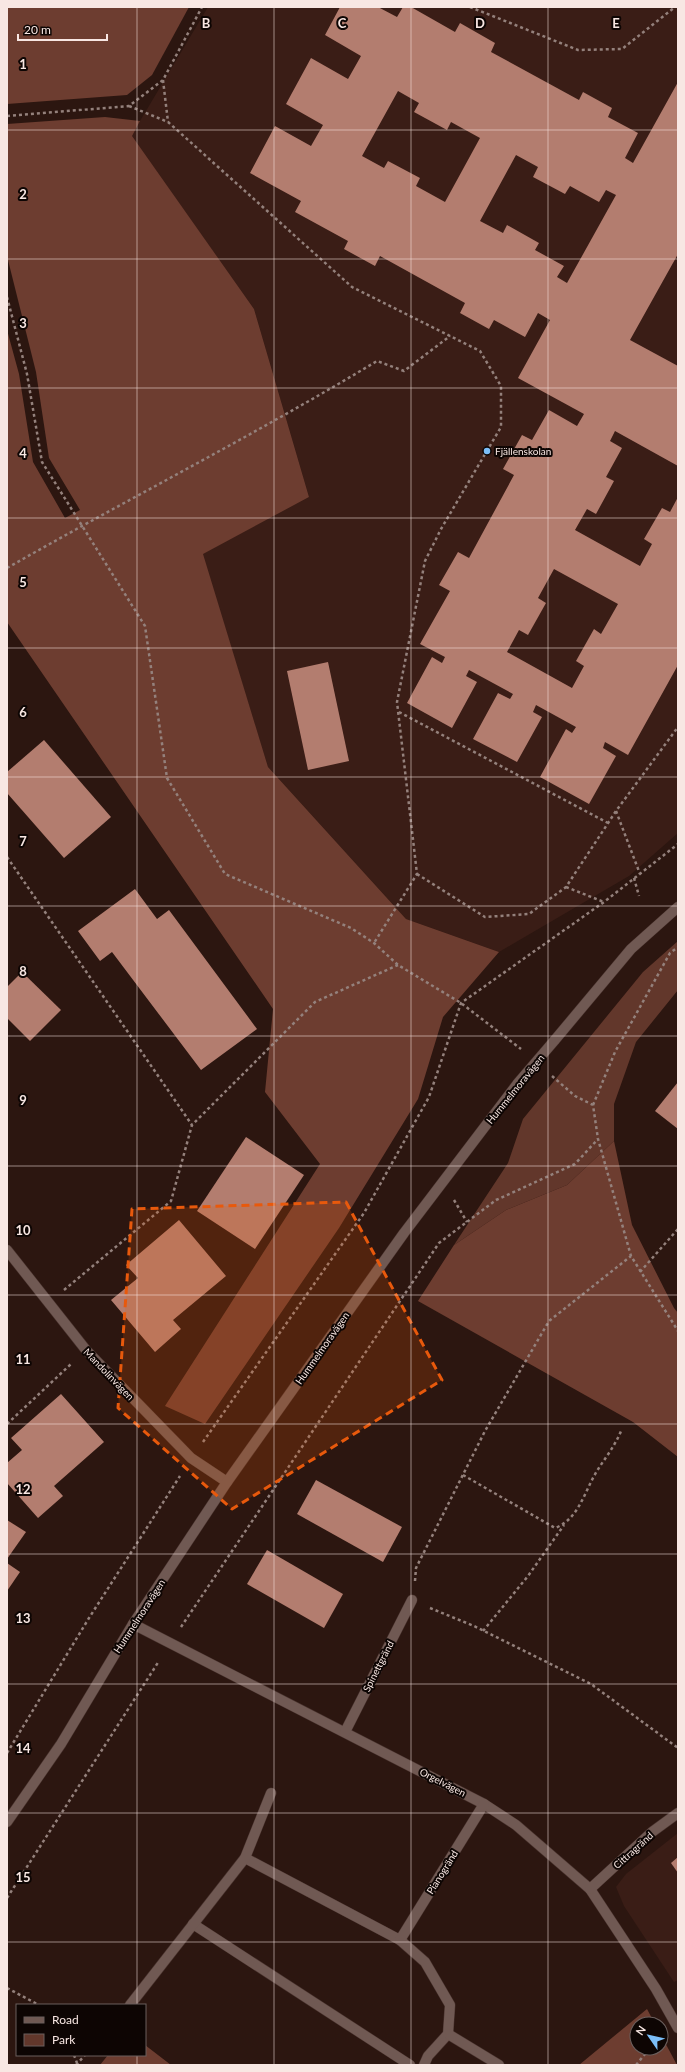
<svg xmlns="http://www.w3.org/2000/svg" width="685" height="2072" viewBox="0 0 685 2072" font-family="Lato,sans-serif">
  <rect width="100%" height="100%" fill="#2c1610"/>
  <g fill="#3a1d16">
    <path d="M208,7h470v826l-49,43 -130,76 -93,-33 -138,-152 -66,-213 107,-57 -55,-188 -123,-173z"/>
    <path d="M678,1833v147l-4,2 -50,-76 -8,-19 10,-13z"/>
  </g>
  <path fill="#62372b" d="M678,941v49l-42,52 -22,62v37l-47,44 -61,25 -52,35 54,-82 15,-44 120,-147z"/>
  <g fill="#6d3d30">
    <path d="M7,7h182l-37,68 -25,20 -120,9z"/>
    <path d="M105,117l35,4 -8,15 122,173 55,188 -106,57 65,213 138,152 93,33 -56,65 -25,82 -79,129 -134,196 -40,-18 155,-242 -55,-72 8,-83 -266,-387v-292l12,44 14,88 32,56 15,-8 -31,-52 -13,-86 -29,-116v-132z"/>
    <path d="M614,1141l18,84 42,83 4,5v144l-45,-35 -215,-121 36,-56 52,-35 61,-25z"/>
    <path d="M647,2009l8,15h-18v24h24v-13l16,30h-98z"/>
    <path d="M145,2045l26,20h-71l8,-10h37z"/>
  </g>
  <g fill="#b37d6f" fill-rule="evenodd">
    <path d="M340,7h38l19,10 6,-10h8l44,25 5,-9 35,20 -4,9 88,48 4,-8 29,16 -4,9 30,16 -13,25 8,5 45,-81v172l-48,86 48,26v100l-63,-35 -5,10 12,7 -16,29 8,4 -18,33 -9,-5 -12,21 65,36 12,-22 -8,-5 18,-31 8,4 8,-15v168l-50,90 -23,-13 -2,6 13,8 -27,48 -49,-27 26,-48 6,4 4,-6 -40,-22 -3,7 9,5 -25,45 -44,-23 25,-46 12,6 3,-5 -44,-24 -3,6 11,6 -25,46 -45,-25 25,-46 10,6 3,-6 -25,-13 30,-53 -11,-6 19,-33 11,6 45,-83 -11,-6 19,-34 10,5 17,-30 28,16 7,-12 -66,-36 32,-58 -12,-7 -13,24 -31,-17 -5,9 -29,-16 5,-10 -85,-47 -5,10 -31,-17 4,-8 -53,-29 6,-11 -51,-28 25,-47 36,20 12,-21 -37,-21 25,-46 37,21 13,-23 -36,-21zM398,91l21,12 -5,9 33,18 4,-8 29,16 -35,64 -29,-16 4,-8 -32,-17 -4,7 -22,-12zM516,155l22,12 -5,10 32,17 5,-8 29,16 7,-12 10,5 -49,88 -10,-6 7,-11 -29,-16 4,-7 -32,-18 -4,8 -23,-12zM554,569l64,35 -17,30 -7,-5 -18,32 8,5 -12,22 -65,-36 12,-22 9,5 18,-32 -8,-5z"/>
    <path d="M328,662l21,99 -41,9 -21,-99z"/>
    <path d="M44,740l67,77 -47,41 -57,-65v-21z"/>
    <path d="M135,889l22,30 12,-9 88,119 -56,41 -89,-118 -12,9 -22,-30z"/>
    <path d="M22,972l39,38 -31,31 -23,-23v-31z"/>
    <path d="M678,1082v47l-23,-18z"/>
    <path d="M246,1137l58,38 -49,74 -58,-38z"/>
    <path d="M179,1220l47,56 -53,44 8,9 -26,23 -44,-52 27,-22 -12,-13z"/>
    <path d="M61,1394l43,48 -50,44 9,10 -25,22 -31,-35v-20l15,-13 -11,-12z"/>
    <path d="M316,1480l86,47 -19,35 -86,-48z"/>
    <path d="M7,1520l19,12 -19,27z"/>
    <path d="M267,1550l76,44 -19,34 -77,-44z"/>
    <path d="M7,1563l13,9 -13,19z"/>
    <path d="M678,1857v16l-7,-10z"/>
  </g>
  <g fill="none" stroke-linecap="round" stroke-linejoin="round">
    <defs>
      <g id="minor">
        <path d="M554,1041l77,-92 47,-42"/>
        <path d="M7,1250l79,100 105,108 36,24"/>
        <path d="M133,1624l351,180 32,21 74,64 66,100 22,39"/>
        <path d="M345,1732l67,-132"/>
        <path d="M7,1822l54,-78 72,-120 94,-142 177,-249 114,-150"/>
        <path d="M245,1858l155,82 25,22 25,43 -2,29 -20,22 -4,9"/>
        <path d="M590,1889l62,-57 26,-19"/>
        <path d="M193,1924l217,141"/>
        <path d="M400,1940l84,-136"/>
        <path d="M130,2005l115,-147 26,-65"/>
        <path d="M448,2034l51,31"/>
      </g>
    </defs>
    <use href="#minor" stroke="#49332e" stroke-width="11"/>
    <g stroke="#94817c" stroke-width="2.5" stroke-dasharray="3 3" stroke-linecap="butt">
      <path d="M470,7l108,43 44,-1 53,-42"/>
      <path d="M163,80l5,42"/>
      <path d="M129,106l39,16 184,165 128,64 21,35v41l-60,102 -16,32 -28,141 20,172 -43,69"/>
      <path d="M7,116l122,-10 34,-26 39,-73"/>
      <path d="M7,297l20,77 15,88 103,164 22,152 58,96 126,54 23,15 24,22 63,38 60,46"/>
      <path d="M7,568c123,-70 249,-134 370,-207l27,10 46,-35"/>
      <path d="M399,712l209,111"/>
      <path d="M616,811l24,63"/>
      <path d="M7,857l185,268"/>
      <path d="M417,874l68,43 44,-3 37,-27 50,-76 62,-84"/>
      <path d="M634,878l5,18"/>
      <path d="M566,887l38,15"/>
      <path d="M552,1076l23,20 18,9 5,34 33,117 47,75"/>
      <path d="M593,1105l22,-53 55,-99 8,-6"/>
      <path d="M454,1200l13,22"/>
      <path d="M640,1272l38,-43"/>
      <path d="M64,1290l107,-89 21,-76 123,-123 83,-37"/>
      <path d="M7,1424l64,-60"/>
      <path d="M203,1442l161,-229 65,-116 32,-94 143,-101 74,-58"/>
      <path d="M463,1475l92,53c24,-9 29,-36 42,-57 8,-13 18,-25 24,-40"/>
      <path d="M415,1581l1,-13 69,-137 64,-110 82,-65"/>
      <path d="M430,1608l44,18 117,58 87,64"/>
      <path d="M181,1627l258,-384 57,-43 79,-36 23,-25"/>
      <path d="M483,1631l45,-55 36,-51"/>
      <path d="M7,1753l82,-135 91,-142"/>
      <path d="M7,1898l152,-237"/>
      <path d="M7,1988l32,17"/>
      <path d="M74,2055l3,8"/>
      <path d="M76,2065l9,-10"/>
      <path d="M636,2065l14,-17"/>
    </g>
    <use href="#minor" stroke="#705953" stroke-width="10"/>
    <defs>
      <path id="minor-bridge" d="M518,1083l36,-42"/>
    </defs>
    <use href="#minor-bridge" stroke="#49332e" stroke-width="11" stroke-linecap="butt"/>
    <use href="#minor-bridge" stroke="#705953" stroke-width="10"/>
  </g>
  <path fill="#e8590c" fill-opacity="0.2" stroke="#e8590c" stroke-width="3" stroke-dasharray="8 5" stroke-linejoin="round" d="M346,1202l96,178 -210,129 -114,-101 14,-199z"/>
  <path fill="none" stroke="#f8e7e3" stroke-width="1" stroke-opacity="0.55" d="M137,7v1998M274,7v2058M411,7v2058M548,7v2058M7,130h671M7,259h671M7,388h671M7,518h671M7,648h671M7,777h671M7,906h671M7,1036h671M7,1166h671M7,1295h671M7,1424h671M7,1554h671M7,1684h671M7,1813h671M7,1942h671M137,2055v10"/>
  <circle fill="#7bbef8" stroke="#0d0503" stroke-width="1.5" cx="487" cy="451" r="4"/>
  <g text-anchor="middle" dominant-baseline="central" stroke-width="4" stroke-linejoin="round" paint-order="stroke">
    <g font-size="10" fill="#f8e7e3" stroke="#0d0503" text-anchor="start">
      <text x="495" y="451">Fjällenskolan</text>
    </g>
    <g font-size="10" fill="#f8e7e3" stroke="#0d0503">
      <text transform="translate(515 1089) rotate(-51)">Hummelmoravägen</text>
      <text transform="translate(322 1348) rotate(-55)">Hummelmoravägen</text>
      <text transform="translate(109 1374) rotate(46)">Mandolinvägen</text>
      <text transform="translate(139 1616) rotate(-57)">Hummelmoravägen</text>
      <text transform="translate(378 1666) rotate(-63)">Spinettgränd</text>
      <text transform="translate(443 1782) rotate(27)">Orgelvägen</text>
      <text transform="translate(633 1850) rotate(-42)">Cittragränd</text>
      <text transform="translate(442 1872) rotate(-58)">Pianogränd</text>
    </g>
  </g>
  <g font-size="13" text-anchor="middle" font-weight="bold" fill="#f8e7e3" stroke="#0d0503" stroke-width="4" stroke-linejoin="round" paint-order="stroke">
    <text x="206" y="28">B</text>
    <text x="342" y="28">C</text>
    <text x="480" y="28">D</text>
    <text x="616" y="28">E</text>
    <text x="23" y="69">1</text>
    <text x="23" y="199">2</text>
    <text x="23" y="328">3</text>
    <text x="23" y="458">4</text>
    <text x="23" y="587">5</text>
    <text x="23" y="717">6</text>
    <text x="23" y="846">7</text>
    <text x="23" y="976">8</text>
    <text x="23" y="1105">9</text>
    <text x="23" y="1235">10</text>
    <text x="23" y="1364">11</text>
    <text x="23" y="1494">12</text>
    <text x="23" y="1623">13</text>
    <text x="23" y="1753">14</text>
    <text x="23" y="1882">15</text>
  </g>
  <rect width="685" height="2072" fill="none" stroke="#f8e7e3" stroke-width="16"/>
  <rect x="16" y="2004" width="130" height="52" fill="#0d0503" stroke="#6b5f5d"/>
  <rect x="24" y="2017" width="20" height="6" fill="#705953" stroke="#6b5f5d"/>
  <text x="52" y="2024" font-size="12" fill="#f8e7e3">Road</text>
  <rect x="24" y="2034" width="20" height="12" fill="#62372b" stroke="#6b5f5d"/>
  <text x="52" y="2044" font-size="12" fill="#f8e7e3">Park</text>
  <g transform="translate(649 2036) rotate(304)"><circle r="19" fill="#0d0503" stroke="#6b5f5d"/>
  <path d="M0-3L7 15L0 10L-7 15Z" fill="#7bbef8"/>
  <text y="-6" font-size="11" font-weight="bold" text-anchor="middle" fill="#f8e7e3">N</text>
  </g>
  <path d="M18 34v6h89v-6" fill="none" stroke="#f8e7e3" stroke-width="2"/>
  <text x="24" y="34" font-size="12" fill="#f8e7e3" stroke="#0d0503" stroke-width="3" paint-order="stroke">20 m</text>
</svg>
